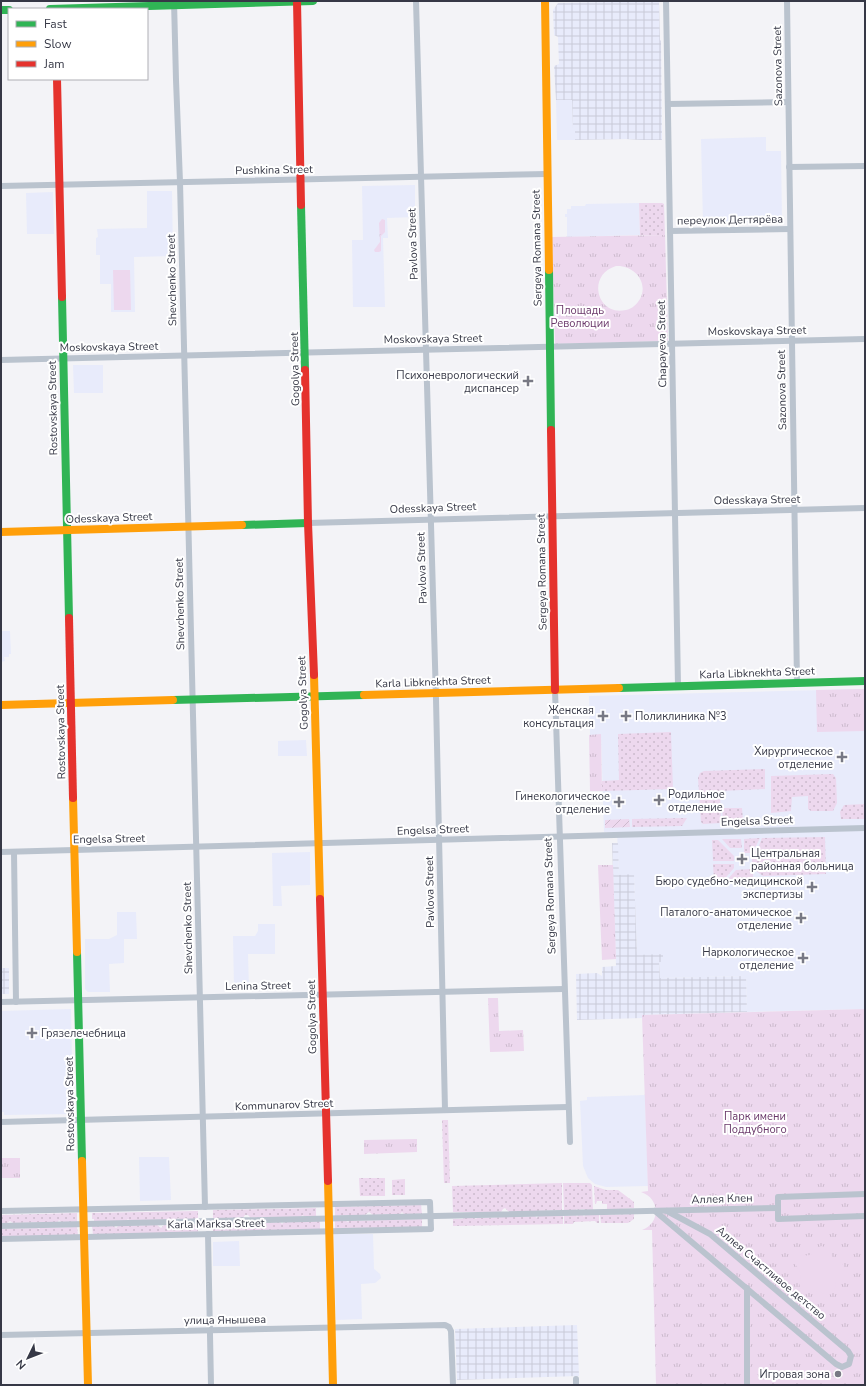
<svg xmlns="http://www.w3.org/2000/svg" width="866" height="1386" viewBox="0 0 866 1386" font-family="'Nunito Sans',sans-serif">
  <defs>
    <pattern id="industrial-grid" width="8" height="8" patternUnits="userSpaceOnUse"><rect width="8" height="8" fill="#e8ebfb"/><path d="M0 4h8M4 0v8" fill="none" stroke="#c8cad8"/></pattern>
    <pattern id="grass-dots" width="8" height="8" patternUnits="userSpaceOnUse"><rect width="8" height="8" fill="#edd8ee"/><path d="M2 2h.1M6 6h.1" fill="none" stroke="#ccbacd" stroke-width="1.8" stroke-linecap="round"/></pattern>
    <pattern id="park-tufts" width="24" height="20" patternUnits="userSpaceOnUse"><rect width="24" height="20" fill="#edd8ee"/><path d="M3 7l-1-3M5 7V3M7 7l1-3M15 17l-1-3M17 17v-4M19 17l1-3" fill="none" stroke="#ccbacd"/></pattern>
    <pattern id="garden-furrows" width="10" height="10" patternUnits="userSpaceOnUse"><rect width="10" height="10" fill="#edd8ee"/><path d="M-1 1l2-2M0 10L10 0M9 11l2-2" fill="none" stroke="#ccbacd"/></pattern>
  </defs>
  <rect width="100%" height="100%" fill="#f3f3f7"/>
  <g fill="#e8ebfb">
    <path d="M556,100h16l1,28 2,1v11h-18z"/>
    <path d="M766,137v14h15l1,71 -79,1 -2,-84z"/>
    <path d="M415,185v32l-28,1 1,20h-5l2,69h-32l-1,-67h11l-1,-54z"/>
    <path d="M147,191h25l1,65 -39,1 1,55h-24v-28h-11v-29h-4v-17l2,-1 -1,-8 50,-1z"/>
    <path d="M53,192l1,42h-27l-1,-41z"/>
    <path d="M639,203l1,32 -73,2v-20h-2v-3h2v-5h4v-3h14l1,-2z"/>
    <path d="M73,365h30v28h-29z"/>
    <path d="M1,631h9l1,23h-2v3h-5l1,4 -4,1z"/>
    <path d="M865,689v320l-118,3 -1,-36 -86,2 -1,-16 -22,-7 -3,-80h-15l-2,-43h-13l-3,-97h-11l-1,-39z"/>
    <path d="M306,740l1,16h-29v-15z"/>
    <path d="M310,852v33l-29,1 1,20h-9l-1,-53z"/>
    <path d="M117,912h19l1,27h-13v24l-15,1 1,28h-22l-3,-3v-50h24l8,-4z"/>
    <path d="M258,924h17v30h-27l1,35h-15l-1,-53h22l3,-5z"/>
    <path d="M71,1009l2,105 -69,1v-3h-3v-101z"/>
    <path d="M645,1095l3,91 -42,1 -11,-3 -7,-6 -5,-12 -3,-65 7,-1v-3z"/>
    <path d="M169,1157l2,43 -31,1 -1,-44z"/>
    <path d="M373,1234l1,35 6,5 1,4 -6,5 -14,1 1,35 -26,1 -2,-86z"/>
    <path d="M239,1241l1,25h-27v-24z"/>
  </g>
  <g fill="url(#industrial-grid)">
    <path d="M659,1l1,39 1,1 1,99h-21l-15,-1 -51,1v-11h-2l-1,-29h-16l-2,-34 5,-2 -1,-27 -4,-2 -1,-25 5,-7z"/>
    <path d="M612,843h6l1,32 15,-1 3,81 26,-1v8h-4l1,16 86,-2 1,36 -105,3v3l-65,2 -1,-46 21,-1 5,3v-9l14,-1z"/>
    <rect x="1" y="968" width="8" height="26"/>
    <path d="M577,1325l2,51 -122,4 -2,-51z"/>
  </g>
  <g fill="url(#grass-dots)">
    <path d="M639,203h23l2,1 1,31h-25z"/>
    <path d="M671,732l2,57 -71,2v-10l17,-1 -1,-46z"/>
    <path d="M765,769v20l-45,2 1,32 -18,1 -2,-2 -3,-44 2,-5 4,-2z"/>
    <path d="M833,774l3,4 1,25 -4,8h-22l-3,-2v-13l-16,1 -1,14 -20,2v-37z"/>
    <path d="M865,804v15h-24l-1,-7 4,-7z"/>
    <path d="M722,808h20l1,12h-20z"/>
    <path d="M687,818l-5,8 -50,1v-8z"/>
    <path d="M825,837l1,37 -63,2 -11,-8v-14l6,-6 4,-10z"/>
    <path d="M760,838l-4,8 -6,7h-6v-14z"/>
    <path d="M722,839h19l1,9h-12z"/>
    <path d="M712,840h6l16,16v5h-21z"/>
    <path d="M713,864h21v4l-12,14h-8z"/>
    <path d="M750,869l3,3v9l-28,1 11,-12z"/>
    <path d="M442,1120h6l2,63h-6z"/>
    <path d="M359,1178h26v18h-25z"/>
    <path d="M405,1179v16h-13v-15z"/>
    <path d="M562,1183v27l-53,2 -4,-4 -2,1 -2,3h-48l-1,-26z"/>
    <path d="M563,1183h27l2,2 1,25h-8l-1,-1 -6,1 -1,-1 -1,1h-12z"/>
    <path d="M594,1186l12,4h12l16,12v6l-27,2v-6h-5v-3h-5l-1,3h-1z"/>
    <path d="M421,1205l1,9h-18l-2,-2 -2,2 -27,1 -4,-3 -4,3 -30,1v-9z"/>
    <path d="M316,1208v8l-12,1 -1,-2 -2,2 -50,1 -3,-3h-3l-2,3 -30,1v-9z"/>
    <path d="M198,1211v8h-18l-2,-1 -1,1 -47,2 -2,-2 -2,2h-32v-2h-2v-6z"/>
    <path d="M77,1213v9h-16l-2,-2 -1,2 -45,1 -3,-2 -4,3h-5v-9z"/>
    <path d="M634,1214v5l-6,4h-27l-1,-8z"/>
    <path d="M576,1215l1,2 1,-2h5l1,2 1,-2h14v8h-2l-2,-2 -21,1 -1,2h-9v-8z"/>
    <path d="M535,1216l2,2 1,-2h25v8l-110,2v-7h10v-1h11l2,1 1,-1z"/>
    <path d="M422,1219v8l-87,2v-8h11l2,1 1,-1z"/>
    <path d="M312,1221h8v8l-107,3v-8l15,-1 2,2 2,-2 48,-1 2,2 2,-2z"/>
    <path d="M198,1224v8l-105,3 -1,-9h22l2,2 2,-2 39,-1 4,3 3,-3z"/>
    <path d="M77,1227l1,8 -77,2v-8l36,-1 2,1 1,-1z"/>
  </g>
  <g fill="url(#park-tufts)" fill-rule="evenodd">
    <path d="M382,219l3,1v12l-4,4v15l-2,1h-4l-1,-2 6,-8 -1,-19z"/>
    <path d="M665,235l3,106 -113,3 -3,-107zM616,266c18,-1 33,16 24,33 -3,5 -8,10 -14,11 -29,7 -40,-35 -10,-44z"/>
    <path d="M865,689v42l-48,1 -1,-42z"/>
    <path d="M601,734l1,57h-12l-1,-56z"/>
    <path d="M598,865h15l3,94 -14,1z"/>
    <path d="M488,998h10l1,33 24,-1 1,21 -34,1z"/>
    <path d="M865,1009v376h-209l-4,-155h-10c19,-7 18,-32 -1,-38l7,-1 -6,-176z"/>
    <path d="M417,1139v13l-53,2v-14z"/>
    <rect x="1" y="1158" width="19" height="20"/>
  </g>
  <path fill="url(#garden-furrows)" d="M629,819l1,8 -25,1v-8z"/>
  <g fill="#edd8ee">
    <path d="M113,270h17l1,40h-17z"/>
    <path d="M821,1246l7,2 5,10 9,5 3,5 -1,6 -8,8 -2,10c-7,6 -10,1 -17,-1l-9,1 -6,-2c-5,-6 -1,-8 -1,-14 0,-9 -12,-11 -1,-20l10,-1 8,-7z"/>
  </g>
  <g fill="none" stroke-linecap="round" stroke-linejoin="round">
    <g stroke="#bac3ce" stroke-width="6">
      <path d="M174,1l2,79 4,102 25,1025"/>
      <path d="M416,1l20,698 9,411"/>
      <path d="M666,1l12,685"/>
      <path d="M787,1l10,682"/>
      <path d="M668,104l120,-2"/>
      <path d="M789,167l76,-1"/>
      <path d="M1,186l546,-12"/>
      <path d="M670,231l120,-2"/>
      <path d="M1,360l864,-21"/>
      <path d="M308,523l557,-15"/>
      <path d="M555,690l15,452"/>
      <path d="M1,852l864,-24"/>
      <path d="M14,852l2,150"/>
      <path d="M1,1002l563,-13"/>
      <path d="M1,1122l567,-15"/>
      <path d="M865,1194l-87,3v22l87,-3"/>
      <path d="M1,1211l429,-9 1,27 -430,10"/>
      <path d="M655,1211l181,153 6,3 7,-3 2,-8 -3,-5 -138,-117 -43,-23"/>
      <path d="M1,1226l777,-18"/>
      <path d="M208,1234l3,151"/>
      <path d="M747,1288v97"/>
      <path d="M1,1335l444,-10 4,2 2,4 2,54"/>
      <path d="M576,1379v6"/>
    </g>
    <g stroke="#30b455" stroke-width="8">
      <path d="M50,9l263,-8"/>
      <path d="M1,10h8"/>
      <path d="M301,205l4,165"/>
      <path d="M549,270l2,160"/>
      <path d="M62,297l7,321"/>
      <path d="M242,525l66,-2"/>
      <path d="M619,688l246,-7"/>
      <path d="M173,700l191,-5"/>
      <path d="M77,952l5,209"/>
    </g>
    <g stroke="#ff9f0a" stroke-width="8">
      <path d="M545,1l4,269"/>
      <path d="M1,532l241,-7"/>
      <path d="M314,675l6,224"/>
      <path d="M364,695l255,-7"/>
      <path d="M1,705l172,-5"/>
      <path d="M73,798l4,154"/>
      <path d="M82,1161l6,224"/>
      <path d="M328,1181l5,204"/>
    </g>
    <g stroke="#e5322d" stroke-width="8">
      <path d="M297,1l4,204"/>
      <path d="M57,79l5,218"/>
      <path d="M305,370l3,153 6,152"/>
      <path d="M551,430l4,260"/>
      <path d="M69,618l4,180"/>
      <path d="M320,899l8,282"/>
    </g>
  </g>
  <g fill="#787984" stroke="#fff" stroke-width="1.5">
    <path d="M526 375h4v4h4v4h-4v4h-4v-4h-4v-4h4z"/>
    <path d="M601 710h4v4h4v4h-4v4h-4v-4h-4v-4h4z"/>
    <path d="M624 710h4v4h4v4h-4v4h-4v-4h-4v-4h4z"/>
    <path d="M840 751h4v4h4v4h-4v4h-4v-4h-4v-4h4z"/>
    <path d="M657 794h4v4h4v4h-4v4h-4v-4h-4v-4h4z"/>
    <path d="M617 796h4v4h4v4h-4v4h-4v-4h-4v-4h4z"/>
    <path d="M740 853h4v4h4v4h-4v4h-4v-4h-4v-4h4z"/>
    <path d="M810 881h4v4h4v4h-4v4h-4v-4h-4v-4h4z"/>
    <path d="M799 912h4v4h4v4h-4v4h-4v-4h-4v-4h4z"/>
    <path d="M801 952h4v4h4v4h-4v4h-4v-4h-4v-4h4z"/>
    <path d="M30 1027h4v4h4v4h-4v4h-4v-4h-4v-4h4z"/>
    <circle cx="838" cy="1374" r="4"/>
  </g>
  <g text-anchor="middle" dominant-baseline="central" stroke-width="4" stroke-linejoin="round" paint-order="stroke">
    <g font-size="11" fill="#363846" stroke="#fff">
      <text transform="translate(778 66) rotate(-91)">Sazonova Street</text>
      <text transform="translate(274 170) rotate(-1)">Pushkina Street</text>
      <text transform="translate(730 220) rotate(-1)">переулок Дегтярёва</text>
      <text transform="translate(413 244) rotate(-92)">Pavlova Street</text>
      <text transform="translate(537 248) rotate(-91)">Sergeya Romana Street</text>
      <text transform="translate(172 280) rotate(-91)">Shevchenko Street</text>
      <text transform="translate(757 331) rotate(-1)">Moskovskaya Street</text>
      <text transform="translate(433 339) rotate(-1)">Moskovskaya Street</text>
      <text transform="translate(662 344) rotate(-91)">Chapayeva Street</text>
      <text transform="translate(109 347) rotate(-1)">Moskovskaya Street</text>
      <text transform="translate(295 369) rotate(-91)">Gogolya Street</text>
      <text transform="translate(782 390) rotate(-91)">Sazonova Street</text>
      <text transform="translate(53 408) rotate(-91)">Rostovskaya Street</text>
      <text transform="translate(757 500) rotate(-1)">Odesskaya Street</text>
      <text transform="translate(433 508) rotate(-2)">Odesskaya Street</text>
      <text transform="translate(109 518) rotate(-2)">Odesskaya Street</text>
      <text transform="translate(422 568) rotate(-92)">Pavlova Street</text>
      <text transform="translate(542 572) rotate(-91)">Sergeya Romana Street</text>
      <text transform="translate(180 604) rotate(-91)">Shevchenko Street</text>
      <text transform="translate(757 673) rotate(-2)">Karla Libknekhta Street</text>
      <text transform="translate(433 682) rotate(-2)">Karla Libknekhta Street</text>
      <text transform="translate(303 693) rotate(-92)">Gogolya Street</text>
      <text transform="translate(61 732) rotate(-91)">Rostovskaya Street</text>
      <text transform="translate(757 821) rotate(-2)">Engelsa Street</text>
      <text transform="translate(433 830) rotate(-2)">Engelsa Street</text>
      <text transform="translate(109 839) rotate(-1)">Engelsa Street</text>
      <text transform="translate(430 892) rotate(-91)">Pavlova Street</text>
      <text transform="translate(550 896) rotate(-92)">Sergeya Romana Street</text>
      <text transform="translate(188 928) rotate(-91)">Shevchenko Street</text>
      <text transform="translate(258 986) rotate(-1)">Lenina Street</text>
      <text transform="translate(312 1017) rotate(-91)">Gogolya Street</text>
      <text transform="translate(70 1104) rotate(-91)">Rostovskaya Street</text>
      <text transform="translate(284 1105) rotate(-2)">Kommunarov Street</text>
      <text transform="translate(722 1199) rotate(-2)">Аллея Клен</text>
      <text transform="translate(216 1224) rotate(-1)">Karla Marksa Street</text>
      <text transform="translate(771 1273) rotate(40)">Аллея Счастливое детство</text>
      <text transform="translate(225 1320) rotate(-1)">улица Янышева</text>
    </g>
    <g font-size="11" fill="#693769" stroke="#fff">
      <text x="580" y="310">Площадь<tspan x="580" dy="13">Революции</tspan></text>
      <text x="755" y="1116">Парк имени<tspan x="755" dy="13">Поддубного</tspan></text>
    </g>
    <g font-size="11" fill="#363846" stroke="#fff" text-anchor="end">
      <text x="519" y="375">Психоневрологический<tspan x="519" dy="13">диспансер</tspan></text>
      <text x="594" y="710">Женская<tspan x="594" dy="13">консультация</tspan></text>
      <text x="635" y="716" text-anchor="start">Поликлиника №3</text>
      <text x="833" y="751">Хирургическое<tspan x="833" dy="13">отделение</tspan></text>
      <text x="668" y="794" text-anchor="start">Родильное<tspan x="668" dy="13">отделение</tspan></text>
      <text x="610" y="796">Гинекологическое<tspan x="610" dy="13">отделение</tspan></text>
      <text x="751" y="853" text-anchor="start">Центральная<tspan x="751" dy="13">районная больница</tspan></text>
      <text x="803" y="881">Бюро судебно-медицинской<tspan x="803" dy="13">экспертизы</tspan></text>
      <text x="792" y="912">Паталого-анатомическое<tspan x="792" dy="13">отделение</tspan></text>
      <text x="794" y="952">Наркологическое<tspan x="794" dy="13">отделение</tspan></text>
      <text x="41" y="1033" text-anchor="start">Грязелечебница</text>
      <text x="830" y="1374">Игровая зона</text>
    </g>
  </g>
  <rect width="866" height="1386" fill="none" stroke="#363846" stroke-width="4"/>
  <rect x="8" y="8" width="140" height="72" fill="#ffffff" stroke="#afafb5"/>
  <rect x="16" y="21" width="20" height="6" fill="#30b455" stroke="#afafb5"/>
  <text x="44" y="28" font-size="12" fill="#363846">Fast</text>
  <rect x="16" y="41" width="20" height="6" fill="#ff9f0a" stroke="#afafb5"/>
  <text x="44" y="48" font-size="12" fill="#363846">Slow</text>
  <rect x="16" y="61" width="20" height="6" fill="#e5322d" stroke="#afafb5"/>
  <text x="44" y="68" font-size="12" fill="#363846">Jam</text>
  <g transform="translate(28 1358) rotate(227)" stroke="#ffffff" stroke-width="3" paint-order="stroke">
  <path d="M0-3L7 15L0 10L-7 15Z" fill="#363846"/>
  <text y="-6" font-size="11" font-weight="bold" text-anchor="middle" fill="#363846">N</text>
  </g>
</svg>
